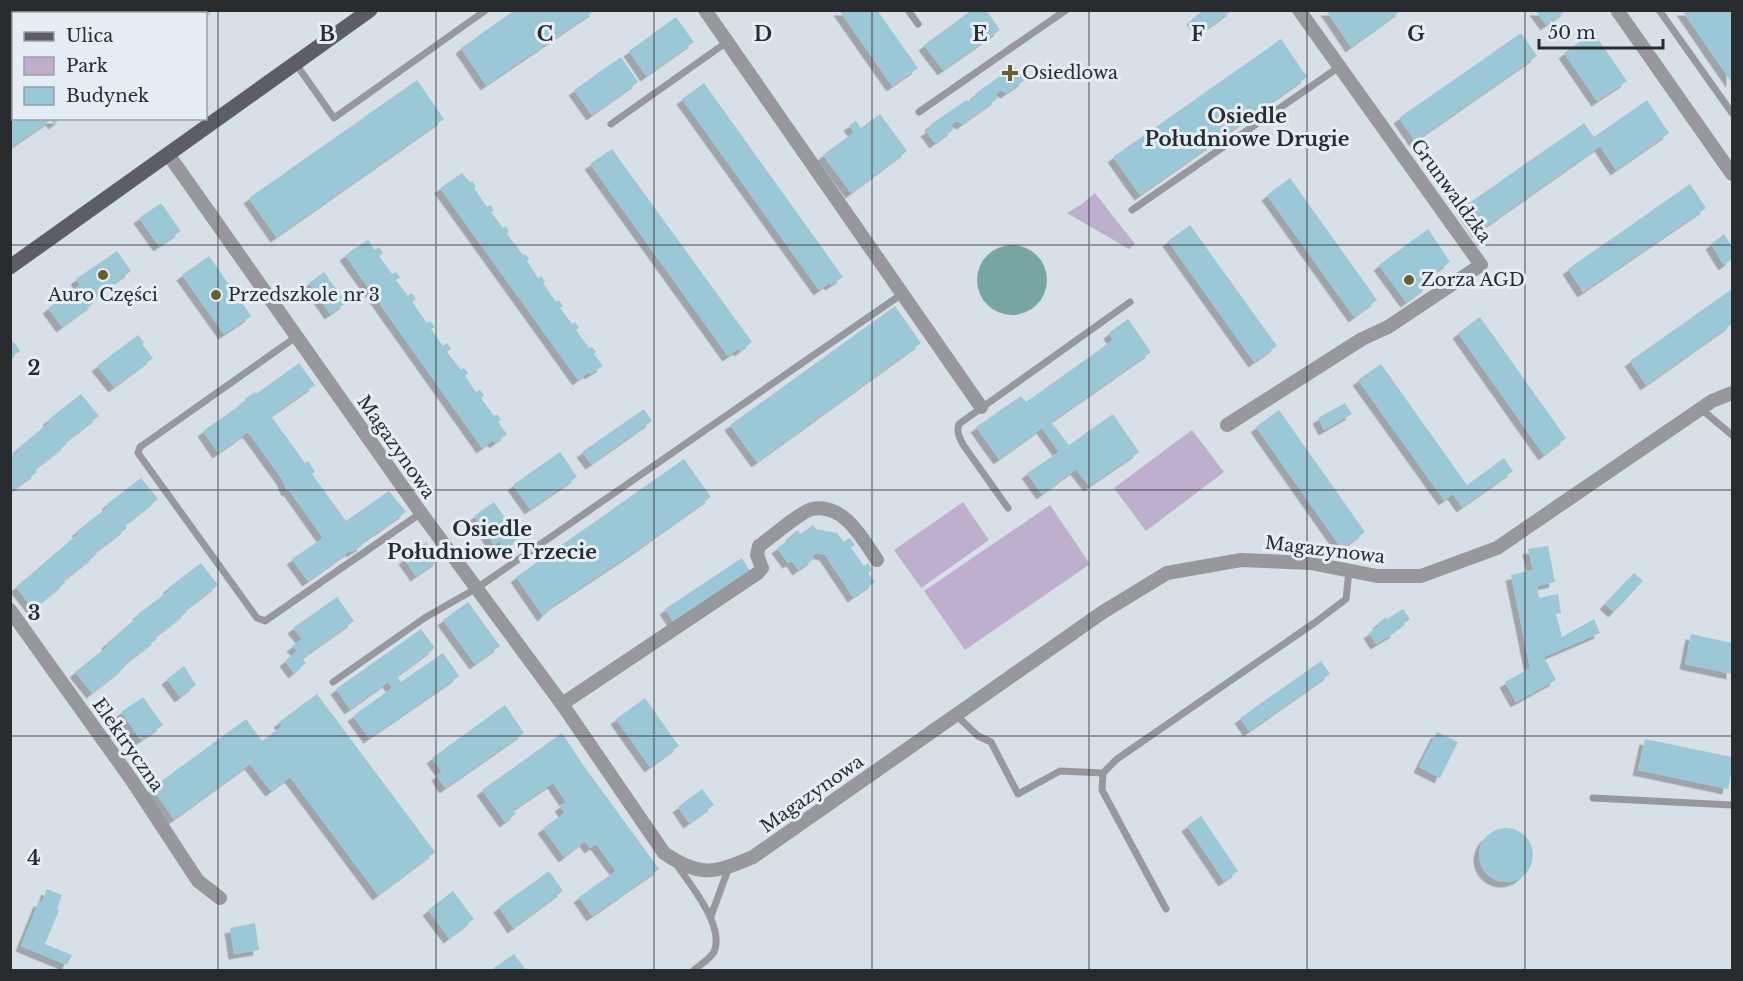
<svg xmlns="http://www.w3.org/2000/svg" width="1743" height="981" viewBox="0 0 1743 981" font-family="'Libre Baskerville',serif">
  <defs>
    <filter id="shadow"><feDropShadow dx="-5.5" dy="5.5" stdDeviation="0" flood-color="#0004"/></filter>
  </defs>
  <rect width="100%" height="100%" fill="#d8e0e7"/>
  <g fill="#beafce">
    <path d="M1095,193l40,51 -6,5 -62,-36 15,-9z"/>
    <path d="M1192,430l32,42 -78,59 -32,-43z"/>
    <path d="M963,502l26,38 -68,48 -27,-38z"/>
    <path d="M1050,505l40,59 -125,86 -41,-59z"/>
  </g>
  <circle fill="#78a7a3" cx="1012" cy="280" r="35"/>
  <g fill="#9bc8d6" filter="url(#shadow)">
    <path d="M10,10h25l-4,4h-17v12l-4,2z"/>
    <path d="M156,10h58l-8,7v-3h-47z"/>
    <path d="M515,10h81l-110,75 -25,-37z"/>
    <path d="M839,10h38l41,58 -26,18z"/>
    <path d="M972,10h14l14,20 -57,40 -19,-25z"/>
    <path d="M1204,10h29l-31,22 -10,-13z"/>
    <path d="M1326,10h76l-51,37z"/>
    <path d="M1535,10h32l-21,15z"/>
    <path d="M1682,10h50v73z"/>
    <path d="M676,17l18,25 -48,34 -17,-25z"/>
    <path d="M1593,32l34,49 -30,20 -33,-48z"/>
    <path d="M1521,33l16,23 -122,85 -16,-23z"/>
    <path d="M1281,39l26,38 -167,118 -27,-38z"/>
    <path d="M621,57l17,25 -46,33 -18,-25z"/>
    <path d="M1016,68l9,12 -19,13 -5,-3 -5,4 1,5 -35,25 -5,-3 -6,4 2,5 -18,13 -9,-12 5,-3 -1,-3 36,-25 3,1 6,-4v-3l35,-25 2,1z"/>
    <path d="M417,80l27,39 -168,118 -27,-39z"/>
    <path d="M704,83l139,194 -12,8 -2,-2 -10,7 -137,-191z"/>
    <path d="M14,100v18h48l-8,6 -3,-4 -41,28v-46z"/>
    <path d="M1647,100l22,33 -53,37 -16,-24 -122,86 -16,-24 122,-85 10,14z"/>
    <path d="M880,114l27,37 -56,42 -28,-38 31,-23 -5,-7 7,-4 5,7z"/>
    <path d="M612,149l140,193 -12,9 -2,-2 -10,7 -138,-192z"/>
    <path d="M462,173l8,9 2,-1 4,5 -2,2 13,19 3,-2 4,5 -3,2 12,16 3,-2 3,6 -2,2 16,21 2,-1 4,5 -2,2 11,17 3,-2 4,6 -2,1 13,19 3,-2 4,6 -3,2 12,16 3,-2 4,6 -3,2 13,18 3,-1 4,5 -2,2 9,12 -13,8 -1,-2 -11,8 -138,-192z"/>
    <path d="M1290,178l87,122 -23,17 -87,-122z"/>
    <path d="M1690,184l16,24 -123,84 -15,-23z"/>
    <path d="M161,203l20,28 -22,15 -20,-28z"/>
    <path d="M1190,225l87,121 -23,16 -86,-121z"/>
    <path d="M1428,229l22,33 -26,18 4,6 -22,16 -27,-37z"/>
    <path d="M1724,234l8,13v12l-8,6 -13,-21z"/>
    <path d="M368,240l7,10 4,-3 4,6 -4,3 13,18 4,-2 4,5 -4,3 12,16 3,-3 5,6 -4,3 15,21 3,-2 5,6 -4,2 12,17 4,-3 4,6 -4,3 14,18 3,-2 4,5 -3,3 11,16 4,-2 4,5 -3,3 13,18 3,-2 4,6 -3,2 9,12 -12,9 -2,-3 -11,8 -137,-193z"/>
    <path d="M117,251l14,20 -41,29 4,3 -32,24 -14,-19 32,-23 -4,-6z"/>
    <path d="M209,256l42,60 -27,18 -42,-59z"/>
    <path d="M324,272l22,31 -16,11 -21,-31z"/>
    <path d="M1732,289v35l-86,61 -16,-24z"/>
    <path d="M895,306l26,37 -164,119 -27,-37z"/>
    <path d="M1480,317l86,121 -22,17 -86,-122z"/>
    <path d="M1128,319l23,33 -100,70 18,23 44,-31 26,38 -50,34 -13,-17 -34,25 -15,-21 32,-21 -17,-24 -43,31 -23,-32 45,-31 5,6 87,-62 -4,-7z"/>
    <path d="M138,335l6,7 -2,2 11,14 -39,29 -17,-21z"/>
    <path d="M14,342l6,9 -10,7v-14z"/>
    <path d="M299,363l16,22 -44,31 34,47 3,-2 7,11 -3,2 34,47 43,-30 17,21 -45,31 2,2 -11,7 -1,-2 -43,31 -16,-22 31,-21 -34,-48 -2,1 -5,-12 -34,-47 -30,21 -15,-22 43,-30 -1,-2 10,-7 1,2z"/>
    <path d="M1381,364l86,121 37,-27 9,13 -51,36 -9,-13 -9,6 -86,-120z"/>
    <path d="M81,394l18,22 -34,26 2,2 -32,25 2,3 -27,20v-35l10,-7 -2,-2 32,-26 -2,-2z"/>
    <path d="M1345,403l7,11 -28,16 -6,-12z"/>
    <path d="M644,409l8,12 -61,43 -9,-12z"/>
    <path d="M1279,410l86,122 -23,17 -86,-122z"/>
    <path d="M560,452l17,25 -47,32 -17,-24z"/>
    <path d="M684,459l27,38 -77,55 -80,53 -11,11 -27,-39z"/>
    <path d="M141,478l17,21 -33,26 2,3 -33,25 2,2 -33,26 2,2 -32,26 -17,-22 63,-54 -2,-2 32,-25 -2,-2z"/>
    <path d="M494,502l25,36 -14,11 -6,-8 -5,4 -20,-29z"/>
    <path d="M813,525l3,4 21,4 7,9 6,-4 5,7 -4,3 13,18 4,-3 4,7 -4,3 7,9 -22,15 -28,-42 -9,-2 -4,3 2,3 -16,11 -6,-9 -4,2 -11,-15 16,-11 -2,-2 7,-5 2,4z"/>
    <path d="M426,542l13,18 -23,16 -12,-17z"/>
    <path d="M1548,546l7,36 -18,4 2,12 19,-4 3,19 -5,1 6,23 32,-18 6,14 -56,24 12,23 -40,22 -11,-20 25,-14 -19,-93 22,-5 -5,-21z"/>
    <path d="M742,558l8,13 -77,50 -8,-12z"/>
    <path d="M201,563l17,22 -33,25 2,2 -32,25 2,2 -33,26 1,2 -33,26 -17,-21 33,-26 -1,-3 32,-27 -1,-2 32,-24 -2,-2z"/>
    <path d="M1634,573l9,8 -29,31 -9,-8z"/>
    <path d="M337,597l17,24 -52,37 4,5 -12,10 -9,-12 12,-10 -5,-5 10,-7 -9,-11z"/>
    <path d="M468,602l32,44 -25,18 -32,-44z"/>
    <path d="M1403,609l7,10 -15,11 1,2 -20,12 -7,-11 10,-7 -1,-3 8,-6 1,2z"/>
    <path d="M421,629l14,19 -38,28 4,6 42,-29 16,23 -90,62 -16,-22 39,-28 -4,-6 -38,27 -14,-20z"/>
    <path d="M1691,634l41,9v31l-47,-10z"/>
    <path d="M1321,661l9,13 -81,57 -9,-13z"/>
    <path d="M184,666l12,19 -16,12 -13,-18z"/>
    <path d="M317,694l118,158 -57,43 -88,-118 -19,14 -21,-27 -76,55 -22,-31 94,-69 16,22 20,-15 -3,-4z"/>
    <path d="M143,697l20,28 -22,15 -20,-28z"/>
    <path d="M645,698l34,48 -29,21 -34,-48z"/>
    <path d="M505,705l19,28 -79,55 -8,-13 5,-3 -10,-14z"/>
    <path d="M1437,732l21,10 -18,36 -21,-11z"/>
    <path d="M562,733l19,29 78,107 -67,47 -13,-19 37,-26 -20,-27 -6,4 -5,-7 -21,16 -21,-29 22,-15 -5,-7 6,-4 -13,-19 -40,27 3,4 -11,8 -23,-32z"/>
    <path d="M1645,739l87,18v11l-4,21 -90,-19z"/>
    <path d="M702,789l12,16 -25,18 -11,-16z"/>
    <path d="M1201,816l37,55 -14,10 -37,-55z"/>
    <circle cx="1506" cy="855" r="27"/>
    <path d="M549,871l14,20 -50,37 -14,-21z"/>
    <path d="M47,889l15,6 -5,14 2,1 -14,34 27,11 -5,10 -46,-19 18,-45 3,1z"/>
    <path d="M453,891l21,28 -25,19 -21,-28z"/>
    <path d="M255,923l4,27 -25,4 -4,-26z"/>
    <path d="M514,954l12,16h-35z"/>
  </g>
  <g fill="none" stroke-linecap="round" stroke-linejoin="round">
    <g stroke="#97989c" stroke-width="7">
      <path d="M908,10l10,14"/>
      <path d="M1659,10l73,103"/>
      <path d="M69,14l4,-4"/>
      <path d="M10,56l4,-3"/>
      <path d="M296,64l38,54 152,-108"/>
      <path d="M919,112l147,-102"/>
      <path d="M611,124l116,-82"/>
      <path d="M1132,210l207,-143"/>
      <path d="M296,337l-156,110 -2,6 119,165 8,3 156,-108"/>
      <path d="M1701,409l31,26"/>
      <path d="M1008,508l-44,-62c-4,-7 -8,-14 -5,-22l171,-122"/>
      <path d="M333,682l93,-65 51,-29 425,-294"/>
      <path d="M956,715l22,21 13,6 27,52 42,-23 43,2"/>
      <path d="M1593,798l139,7"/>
      <path d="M677,865c14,21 48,61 37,87 -4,7 -14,13 -20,18"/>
      <path d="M1166,909l-64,-119 1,-17 14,-14 200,-138 29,-22 3,-28"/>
      <path d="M711,916l18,-49"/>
    </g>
    <g stroke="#97989c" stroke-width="14">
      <path d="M705,10l276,397"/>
      <path d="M1617,10l115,164"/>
      <path d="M168,154l253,359 141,191 102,149c36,25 51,20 89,4l350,-245 64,-39 74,-13 69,3 67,13h44l76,-28 215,-147 20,-8"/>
      <path d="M1227,425l135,-86 26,-12 93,-62 -182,-255"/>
      <path d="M10,610l121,169 67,102 22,17"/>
      <path d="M562,704l196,-131 4,-5 -5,-13 2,-9c10,-7 43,-35 53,-37 32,-6 50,29 65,51"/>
    </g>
    <path stroke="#5d5e65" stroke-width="15" d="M10,267l360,-257"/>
  </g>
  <path fill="none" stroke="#292c2f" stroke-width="1.5" stroke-opacity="0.55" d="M218,10v960M436,10v960M654,10v960M872,10v960M1089,10v960M1307,10v960M1525,10v960M10,245h1722M10,490h1722M10,736h1722"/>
  <g fill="#68612e" stroke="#e5edf5" stroke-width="2">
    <path d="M1007 64h6v6h6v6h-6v6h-6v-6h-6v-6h6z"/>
    <circle cx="103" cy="275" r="6"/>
    <circle cx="1409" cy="280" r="6"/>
    <circle cx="216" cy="295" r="6"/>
  </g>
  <g text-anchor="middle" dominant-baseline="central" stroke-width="6" stroke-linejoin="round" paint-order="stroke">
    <g font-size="18" fill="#292c2f" stroke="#e5edf5" text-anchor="start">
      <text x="1022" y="73">Osiedlowa</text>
      <text x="1421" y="280">Zorza AGD</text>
      <text x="103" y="295" text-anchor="middle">Auro Części</text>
      <text x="228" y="295">Przedszkole nr 3</text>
    </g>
    <g font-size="18" fill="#292c2f" stroke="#e5edf5">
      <text transform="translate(1451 191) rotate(54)">Grunwaldzka</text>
      <text transform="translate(396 447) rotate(55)">Magazynowa</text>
      <text transform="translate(1325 550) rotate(7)">Magazynowa</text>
      <text transform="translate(128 745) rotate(55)">Elektryczna</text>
      <text transform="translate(812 794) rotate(-35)">Magazynowa</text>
    </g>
    <g font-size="20" font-weight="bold" fill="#292c2f" stroke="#e5edf5">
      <text x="1247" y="116">Osiedle<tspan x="1247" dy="23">Południowe Drugie</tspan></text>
      <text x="492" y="529">Osiedle<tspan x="492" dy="23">Południowe Trzecie</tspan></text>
    </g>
  </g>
  <g font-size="20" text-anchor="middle" font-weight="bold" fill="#292c2f" stroke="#e5edf5" stroke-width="6" stroke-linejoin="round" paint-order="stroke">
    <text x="327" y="41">B</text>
    <text x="545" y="41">C</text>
    <text x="763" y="41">D</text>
    <text x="980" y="41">E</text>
    <text x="1198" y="41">F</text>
    <text x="1416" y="41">G</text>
    <text x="34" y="375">2</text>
    <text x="34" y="620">3</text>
    <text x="34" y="865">4</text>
  </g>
  <rect width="1743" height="981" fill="none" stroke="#292c2f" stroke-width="24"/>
  <rect x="12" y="12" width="195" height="108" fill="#e5edf5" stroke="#9aa0a6" stroke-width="1.5"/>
  <rect x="24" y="32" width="30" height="9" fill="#5d5e65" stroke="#9aa0a6" stroke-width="1.5"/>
  <text x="66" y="42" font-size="18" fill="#292c2f">Ulica</text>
  <rect x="24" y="57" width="30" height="18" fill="#beafce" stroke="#9aa0a6" stroke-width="1.5"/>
  <text x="66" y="72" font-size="18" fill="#292c2f">Park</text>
  <rect x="24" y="87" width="30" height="18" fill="#9bc8d6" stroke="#9aa0a6" stroke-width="1.5"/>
  <text x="66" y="102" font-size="18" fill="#292c2f">Budynek</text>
  <path d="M1539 39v9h124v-9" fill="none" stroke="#292c2f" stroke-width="3"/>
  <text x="1548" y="39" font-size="18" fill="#292c2f" stroke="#e5edf5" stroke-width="4.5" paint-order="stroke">50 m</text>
</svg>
